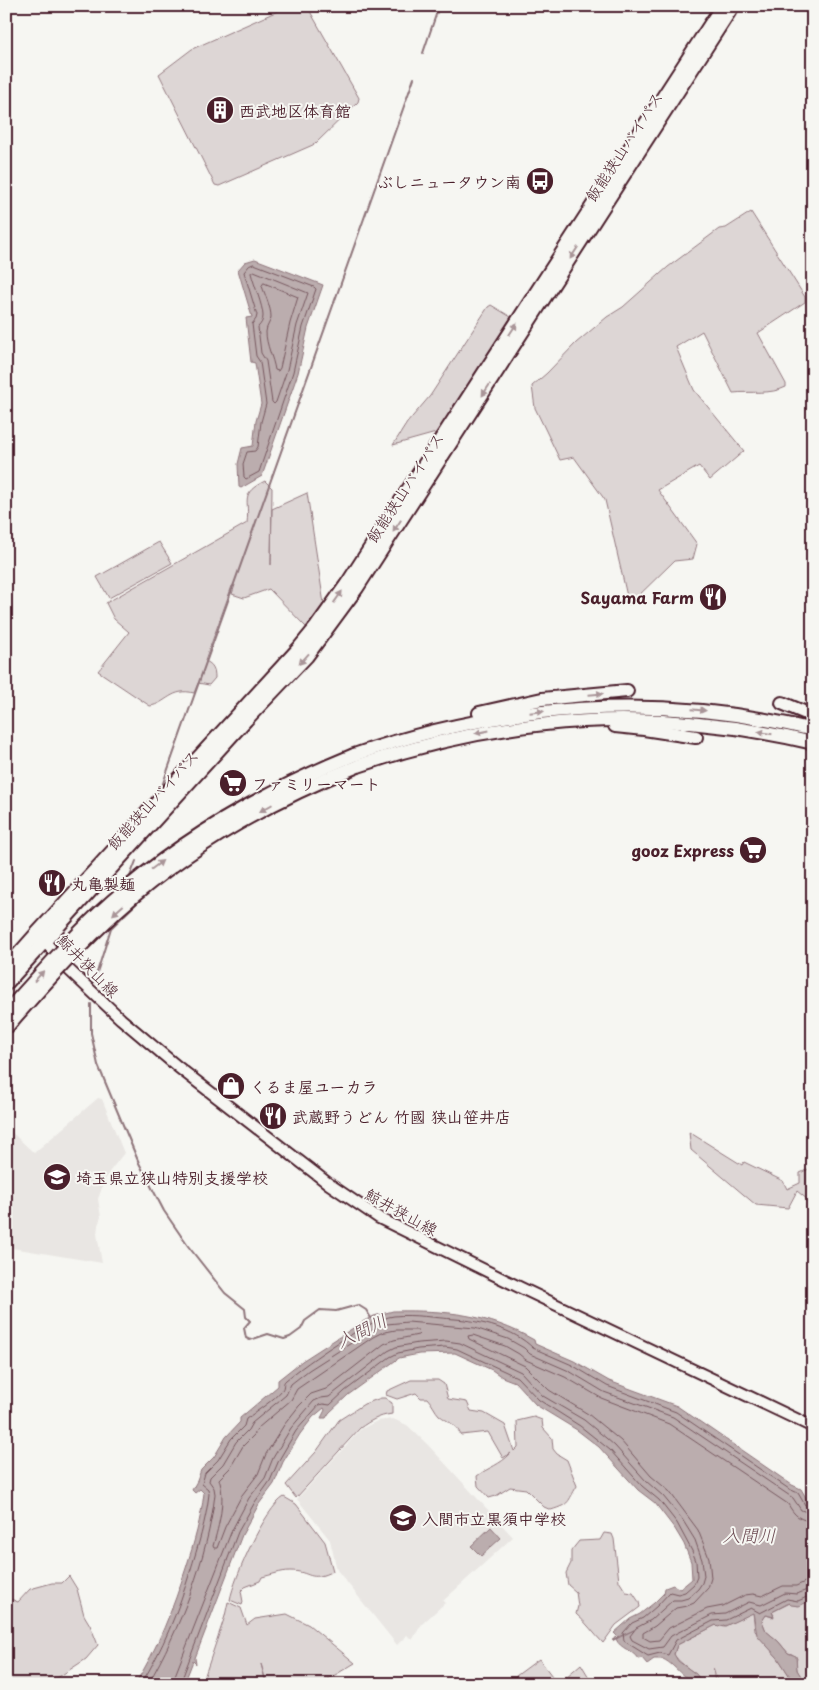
<svg xmlns="http://www.w3.org/2000/svg" width="819" height="1690" viewBox="0 0 819 1690" font-family="'Playpen Sans','Klee One',sans-serif">
  <rect width="100%" height="100%" fill="#f6f6f2"/>
  <filter id="ink" filterUnits="userSpaceOnUse"><feTurbulence type="fractalNoise" baseFrequency=".02" numOctaves="2"/><feDisplacementMap in="SourceGraphic" scale="10" xChannelSelector="R" yChannelSelector="G"/><feConvolveMatrix kernelMatrix="1 2 1 2 8 2 1 2 1" color-interpolation-filters="sRGB"/></filter>
  <g filter="url(#ink)">
    <g fill="#e9e6e3">
      <path d="M98,1098l4,1 22,54 -14,18 -6,11 -6,17 3,18 -3,8 -1,9 5,29 -96,-16v-120l28,26z"/>
      <path d="M393,1419l14,6 21,20 85,92 -70,64 2,2 -23,21 -10,16 -5,-5 -10,10 -60,-75 -7,-30 -33,-41 64,-70 16,-8z"/>
    </g>
    <g fill="#ddd6d5" stroke="#947a80">
      <path d="M289,6h18l52,92 -1,4 -43,42 -96,42 -4,-1 -56,-111 33,-25z"/>
      <path d="M751,212l54,85v5l-47,31 28,51v3c-16,8 -35,4 -53,6l-31,-62 -26,16 18,43 50,61 -34,29 -11,-14 -41,24 39,54 -4,15 -19,2 -45,44 -24,-105 -31,-43 -14,3 -25,-52 -3,-22 15,-13 29,-30 31,-26 16,-10 45,-40 51,-38 7,-1z"/>
      <path d="M491,305l20,12 -72,113 -3,3 -43,12 14,-22 23,-27 58,-89z"/>
      <path d="M265,481l7,7 -1,77 1,-56 35,-16 17,111 -18,23 -37,-38 -25,9 -12,-4 3,-9 -3,1 -27,75c8,3 10,8 10,17l-6,7 -11,-2 -4,10c-22,-6 -28,11 -44,13l-52,-35 31,-39 -15,-13 -8,-16 141,-80c3,-24 -8,-29 18,-42z"/>
      <path d="M159,542l13,21 -63,35 -12,-21z"/>
      <path d="M689,1132l53,33 2,-3 39,19 4,8 13,-6v-10l13,-6v37l-16,-13 -9,17 -32,-3 -65,-55z"/>
      <path d="M411,1380h27l6,4 4,15 19,3 4,9 13,2 21,12 9,26 4,-4 -1,-26 17,-4 8,3 1,8 9,10 1,11 4,5 10,6 10,26c-10,16 -6,18 -26,24l-7,-3 -18,-18 -16,-2 -14,9 -7,2 -11,-12 -1,-10c12,-9 23,-11 34,-23l-8,5 -15,-26 -27,3c-6,-12 -12,-12 -22,-20 -4,-4 -7,-12 -12,-17h-6l-5,-5 -19,6 -11,-4 1,-4z"/>
      <path d="M381,1398h4l7,5v11c-14,2 -22,7 -32,14l-64,70 -10,-13 30,-33 23,-32 25,-16z"/>
      <path d="M284,1497l12,7 29,38 8,29c-24,12 -22,0 -43,0 -9,0 -19,4 -28,6l-2,4 -15,6 -4,4 2,11 -1,3 -12,-5c4,-22 35,-92 54,-103z"/>
      <path d="M604,1533l8,1 2,5 5,42 7,11 7,1 6,9 1,5 -24,18 -13,18c-9,-9 -17,-21 -27,-29l2,-8 -2,-14 -8,-7 -2,-12 5,-10v-12l8,-10 21,-1z"/>
      <path d="M69,1576l8,13 7,26 6,10 8,20 -12,14 -38,25h-42v-87l12,5 12,-13 22,-6h10z"/>
      <path d="M812,1600l1,84h-7c-6,-8 -12,-15 -9,-26l-5,-4 -4,-1 -10,-12 -12,-10 -4,-10 4,-6 6,2 2,-2 -2,-3 18,-9z"/>
      <path d="M228,1602l13,6 6,17 8,-6 32,-5 22,11 46,38 -35,21h-53l-6,-20 5,20h-64l23,-68z"/>
      <path d="M753,1612l2,19 23,27 11,17 3,9h-74l-5,-16 2,16h-11c-8,-12 -22,-18 -30,-29l3,-10 39,-20 9,1z"/>
      <path d="M539,1659l19,25 23,-20 12,20h-72l-5,-8z"/>
    </g>
    <g fill="#bbadae" stroke="#8e747a">
      <path d="M255,259l68,26 -15,43 -10,45 -36,103 -21,12 -2,-1 -1,-23 4,-16 11,-2 3,-25 5,-17 -6,-41 -4,-1 -5,-44 6,-1 -14,-47 7,-8z"/>
      <path d="M393,1311c53,-1 95,3 141,29l1,4 39,17 35,20 68,25 115,79 9,4 7,12 5,2v100l-2,-3 -12,6 -8,-1 -2,-2 -17,9 2,5 -8,-2 -4,6 4,10 12,10 10,12 8,3 1,14 9,14h-14l-3,-9 -11,-17 -21,-23 -4,-22 -28,13 -1,-1 -6,2 -2,-2 -39,20 -3,9 4,7 18,13 8,10c-20,0 -26,-18 -41,-25h-9l-7,5 -5,-6 -4,1c-5,-9 -18,-10 -22,-20l18,-9 -16,7 -4,-4 16,-14 10,-5 14,-11 10,-10 1,-5 8,-3 7,4 12,-10 -1,-17 -7,-18 -9,-15 -20,-26 -17,-13 -39,-43 -22,-17 -41,-25 -21,-23 -13,-5 -10,-7 -37,-17 -36,1 -20,4 -51,37 -19,18 -3,5h-5l4,-8 -1,-2 -11,9 -13,17 -17,28 -9,22 -15,20 -17,31 -47,123 1,6 -3,-3 -9,23h-49c23,-36 38,-76 51,-116 8,-25 15,-49 18,-75l-4,-4 -5,4 -3,-3 5,-9 4,-11 13,-13 12,-20 14,-15v-4l38,-32v-6l24,-19 62,-40 10,-5z"/>
      <path d="M491,1527l10,11 -20,18 -10,-10z"/>
    </g>
    <g fill="none" stroke-linecap="round" stroke-linejoin="round">
      <g stroke="#77585f" stroke-width="1">
        <path d="M254,264l60,23 2,2 -13,38 -10,45 -34,100 -13,7 -2,-2 -1,-13 4,-12 8,-1 3,-4 3,-25 5,-18 -6,-42 -4,-6 -4,-32 4,-5 1,-4 -13,-43 5,-6z"/>
        <path d="M254,271l54,22 -11,32 -10,45 -11,32 -2,2 -2,-2 -6,-41 -5,-8 -3,-26c3,-3 5,-6 5,-11 0,-10 -9,-31 -12,-43z"/>
        <path d="M264,283l34,14 -8,26 -10,45 -2,3 -3,-1c-2,-13 -9,-25 -9,-38 0,-6 5,-10 5,-15 0,-10 -6,-22 -9,-31z"/>
        <path d="M396,1330h22l2,3 -2,2 -24,5 -10,4 -58,45 -15,5 -12,12 -15,19 -18,29 -8,20 -16,21 -17,32 -8,21h-3l-1,-2c6,-21 13,-46 6,-67l11,-11 13,-22 11,-11 4,-7 33,-28 6,-11 76,-52 8,-4z"/>
        <path d="M813,1521c-13,0 -19,-6 -25,-17l-119,-80 -68,-26 -36,-21 -39,-17 -7,-6 -14,-8 -32,-11 -5,1 1,3 56,27 24,24 39,24 33,27 30,35 18,15 29,39 11,28 2,20 -3,10 -14,15 -7,3 -11,2 -21,18 -12,7v4l7,4 9,-1 10,-12 38,-19 16,-3 22,-11 8,-1 9,2 21,-10h13l9,-4h8"/>
        <path d="M141,1684c22,-35 37,-73 49,-112 8,-26 16,-51 19,-78l-1,-5 -6,-5 3,-11 13,-13 13,-21 13,-13 2,-7c11,-8 28,-19 36,-29 3,-4 0,-7 4,-10 22,-18 82,-61 108,-64 20,-2 41,2 61,3 26,2 59,10 78,29l39,17 35,21 69,26 113,77 9,4 7,12 8,2"/>
        <path d="M148,1684c32,-55 60,-127 67,-190l-1,-6 -5,-7 1,-4 13,-13 13,-22 12,-12 4,-7 34,-28 5,-11 18,-14 61,-39 17,-7 21,-2 67,6 33,11 16,9 6,6 39,17 35,21 69,25 120,81 8,12 12,4"/>
        <path d="M173,1684l1,-6 58,-148 17,-32 16,-20 8,-20 18,-30 23,-27 7,-3 8,-1 59,-46 8,-4 22,-4 28,-2 14,2 61,29 22,24 41,24 22,18 9,8 31,35 17,15 19,23 13,21 7,20 2,16 -2,7 -4,6 -10,9 -7,2h-8l-22,20 -15,8 -6,8 2,4 17,9 14,-2 8,-11 41,-21 13,-1 24,-12 12,3 24,-12 12,1 10,-4 6,-1"/>
        <path d="M180,1684l58,-152 17,-30 15,-21 9,-21 17,-29 23,-26 4,-1 7,1 15,-14 45,-34 8,-4 20,-4 27,-2 12,2 60,28 22,23 41,26 30,24 32,36 17,14 18,23 15,28 4,10 1,16 -3,7 -9,8 -7,2 -8,-2 -13,14 -14,12 -11,5 -9,10 1,8 24,15 12,-3 8,2 8,-15 37,-19 13,-1 25,-12 9,5 27,-14 11,2 11,-5h4"/>
      </g>
      <g stroke="#8e747a" stroke-width="2">
        <path d="M423,53l16,-47"/>
        <path d="M153,795l9,-9 252,-708"/>
        <path d="M122,832l-1,-1 24,-27"/>
        <path d="M129,879l7,-18"/>
        <path d="M94,982l17,-54 32,-31"/>
        <path d="M91,1004v29l7,32 41,98 25,48 24,35 37,47 20,16 1,8 4,4 -6,7 2,10 4,2 18,-6 16,5 6,-2 11,-8 4,-8 15,-11 16,1 22,-6 8,5 5,8"/>
        <path d="M613,1640l5,-3"/>
      </g>
      <defs>
        <path id="secondary" d="M41,937l28,33 52,49 57,48 151,117 50,34 140,69 294,140"/>
        <g id="trunk">
          <path d="M6,968l31,-35 261,-284 18,-22 30,-42 376,-579"/>
          <path d="M6,984l240,-264 61,-64 50,-68 376,-582"/>
        </g>
        <g id="motorway">
          <path d="M782,703l31,13"/>
          <path d="M479,713l63,-14 85,-8"/>
          <path d="M615,726l29,3 52,8"/>
          <path d="M354,755c148,-52 306,-63 459,-25"/>
          <path d="M358,766c151,-52 299,-60 455,-23"/>
        </g>
      </defs>
      <use href="#secondary" stroke="#4a1f2b" stroke-width="14"/>
      <use href="#trunk" stroke="#4a1f2b" stroke-width="16"/>
      <use href="#motorway" stroke="#4a1f2b" stroke-width="16"/>
      <use href="#secondary" stroke="#f6f6f2" stroke-width="10"/>
      <use href="#trunk" stroke="#f6f6f2" stroke-width="12"/>
      <use href="#motorway" stroke="#f6f6f2" stroke-width="12"/>
      <defs>
        <g id="motorway-bridge">
          <path d="M6,1012c34,-37 67,-76 105,-110 71,-64 155,-111 243,-147"/>
          <path d="M6,1028c35,-41 73,-82 112,-118 70,-63 154,-110 240,-144"/>
        </g>
      </defs>
      <use href="#motorway-bridge" stroke="#4a1f2b" stroke-width="16" stroke-linecap="butt"/>
      <use href="#motorway-bridge" stroke="#f6f6f2" stroke-width="12"/>
    </g>
    <defs><path id="oneway-solid" d="M-6-.8H1V-3.2L6.5 0L1 3.2V.8H-6Z" transform="scale(1.25)"/></defs>
    <g fill="#a99598">
      <use href="#oneway-solid" transform="translate(574 253) rotate(123)"/>
      <use href="#oneway-solid" transform="translate(513 329) rotate(-57)"/>
      <use href="#oneway-solid" transform="translate(486 390) rotate(123)"/>
      <use href="#oneway-solid" transform="translate(397 526) rotate(123)"/>
      <use href="#oneway-solid" transform="translate(338 597) rotate(-55)"/>
      <use href="#oneway-solid" transform="translate(304 659) rotate(132)"/>
      <use href="#oneway-solid" transform="translate(596 694) rotate(-5)"/>
      <use href="#oneway-solid" transform="translate(699 710) rotate(6)"/>
      <use href="#oneway-solid" transform="translate(537 712) rotate(-6)"/>
      <use href="#oneway-solid" transform="translate(482 732) rotate(169)"/>
      <use href="#oneway-solid" transform="translate(765 733) rotate(-170)"/>
      <use href="#oneway-solid" transform="translate(266 808) rotate(150)"/>
      <use href="#oneway-solid" transform="translate(157 865) rotate(-37)"/>
      <use href="#oneway-solid" transform="translate(118 910) rotate(138)"/>
      <use href="#oneway-solid" transform="translate(39 976) rotate(-48)"/>
    </g>
  </g>
  <defs>
    <symbol id="building-disc" viewBox="-11 -11 22 22"><circle r="9.5" fill="#4a1f2b" stroke="#f6f6f2"/><path d="M-4-6H4V6H1V3H-1V6H-4ZM-2.5-4.3h1.7v1.8h-1.7ZM.8-4.3h1.7v1.8H.8ZM-2.5-1h1.7V.8h-1.7ZM.8-1h1.7V.8H.8Z" fill="#fff"/></symbol>
    <symbol id="bus-disc" viewBox="-11 -11 22 22"><circle r="9.5" fill="#4a1f2b" stroke="#f6f6f2"/><path d="M-5-6H5V4H4V6H2V4H-2V6H-4V4H-5ZM-3.5-4V0h7V-4ZM-3.5 1.2v1.5H-2V1.2ZM2 1.2v1.5H3.5V1.2Z" fill="#fff"/></symbol>
    <symbol id="restaurant-disc" viewBox="-11 -11 22 22"><circle r="9.5" fill="#4a1f2b" stroke="#f6f6f2"/><path d="M-5-6h1v4h1v-4h1v4h1v-4h1v5L-1.5 .5V6h-2V.5L-5-1ZM5-6V6H3V1.5H1.5Q1.5-4 5-6Z" fill="#fff"/></symbol>
    <symbol id="supermarket-disc" viewBox="-11 -11 22 22"><circle r="9.5" fill="#4a1f2b" stroke="#f6f6f2"/><path d="M-6-5.5h2.5l.6 2H6L4.5 2H-2.5L-4.4-4H-6ZM-1.5 3.2a1.3 1.3 0 1 0 .1 0ZM3 3.2a1.3 1.3 0 1 0 .1 0Z" fill="#fff"/></symbol>
    <symbol id="shop-disc" viewBox="-11 -11 22 22"><circle r="9.5" fill="#4a1f2b" stroke="#f6f6f2"/><path d="M-5-2.5h2.3a2.7 3.5 0 0 1 5.4 0H5L5.5 6h-11ZM-1.5-2.5h3a1.5 2.3 0 0 0-3 0Z" fill="#fff"/></symbol>
    <symbol id="school-disc" viewBox="-11 -11 22 22"><circle r="9.5" fill="#4a1f2b" stroke="#f6f6f2"/><path d="M0-5L7-2L0 1L-7-2ZM-4 1L0 2.5L4 1V4Q0 6-4 4Z" fill="#fff"/></symbol>
  </defs>
  <g fill-rule="evenodd">
    <use href="#building-disc" x="204" y="94" width="32" height="32"/>
    <use href="#bus-disc" x="524" y="165" width="32" height="32"/>
    <use href="#restaurant-disc" x="697" y="581" width="32" height="32"/>
    <use href="#supermarket-disc" x="217" y="767" width="32" height="32"/>
    <use href="#supermarket-disc" x="737" y="834" width="32" height="32"/>
    <use href="#restaurant-disc" x="36" y="867" width="32" height="32"/>
    <use href="#shop-disc" x="215" y="1070" width="32" height="32"/>
    <use href="#restaurant-disc" x="257" y="1100" width="32" height="32"/>
    <use href="#school-disc" x="41" y="1161" width="32" height="32"/>
    <use href="#school-disc" x="387" y="1502" width="32" height="32"/>
  </g>
  <g text-anchor="middle" dominant-baseline="central" stroke-width="4" stroke-linejoin="round" paint-order="stroke">
    <g font-size="16" font-weight="bold" fill="#4a1f2b" stroke="#f6f6f2" text-anchor="start">
      <text x="239" y="110">西武地区体育館</text>
      <text x="521" y="181" text-anchor="end">ぶしニュータウン南</text>
      <text x="694" y="597" text-anchor="end">Sayama Farm</text>
      <text x="252" y="783">ファミリーマート</text>
      <text x="734" y="850" text-anchor="end">gooz Express</text>
      <text x="71" y="883">丸亀製麺</text>
      <text x="250" y="1086">くるま屋ユーカラ</text>
      <text x="292" y="1116">武蔵野うどん 竹國 狭山笹井店</text>
      <text x="76" y="1177">埼玉県立狭山特別支援学校</text>
      <text x="422" y="1518">入間市立黒須中学校</text>
    </g>
    <g font-size="16" fill="#4a1f2b" stroke="#f6f6f2">
      <text transform="translate(623 146) rotate(-57)">飯能狭山バイパス</text>
      <text transform="translate(404 487) rotate(-57)">飯能狭山バイパス</text>
      <text transform="translate(152 799) rotate(-48)">飯能狭山バイパス</text>
      <text transform="translate(89 965) rotate(46)">鯨井狭山線</text>
      <text transform="translate(402 1211) rotate(29)">鯨井狭山線</text>
    </g>
    <g font-size="18" font-style="italic" fill="#6c4a52" stroke="#f6f6f2">
      <text transform="translate(361 1330) rotate(-26)">入間川</text>
      <text x="749" y="1534">入間川</text>
    </g>
  </g>
  <rect width="819" height="1690" fill="none" stroke="#f6f6f2" stroke-width="25"/>
  <rect x="12" y="12" width="794" height="1665" fill="none" stroke="#4a1f2b" stroke-width="2" filter="url(#ink)"/>
</svg>
